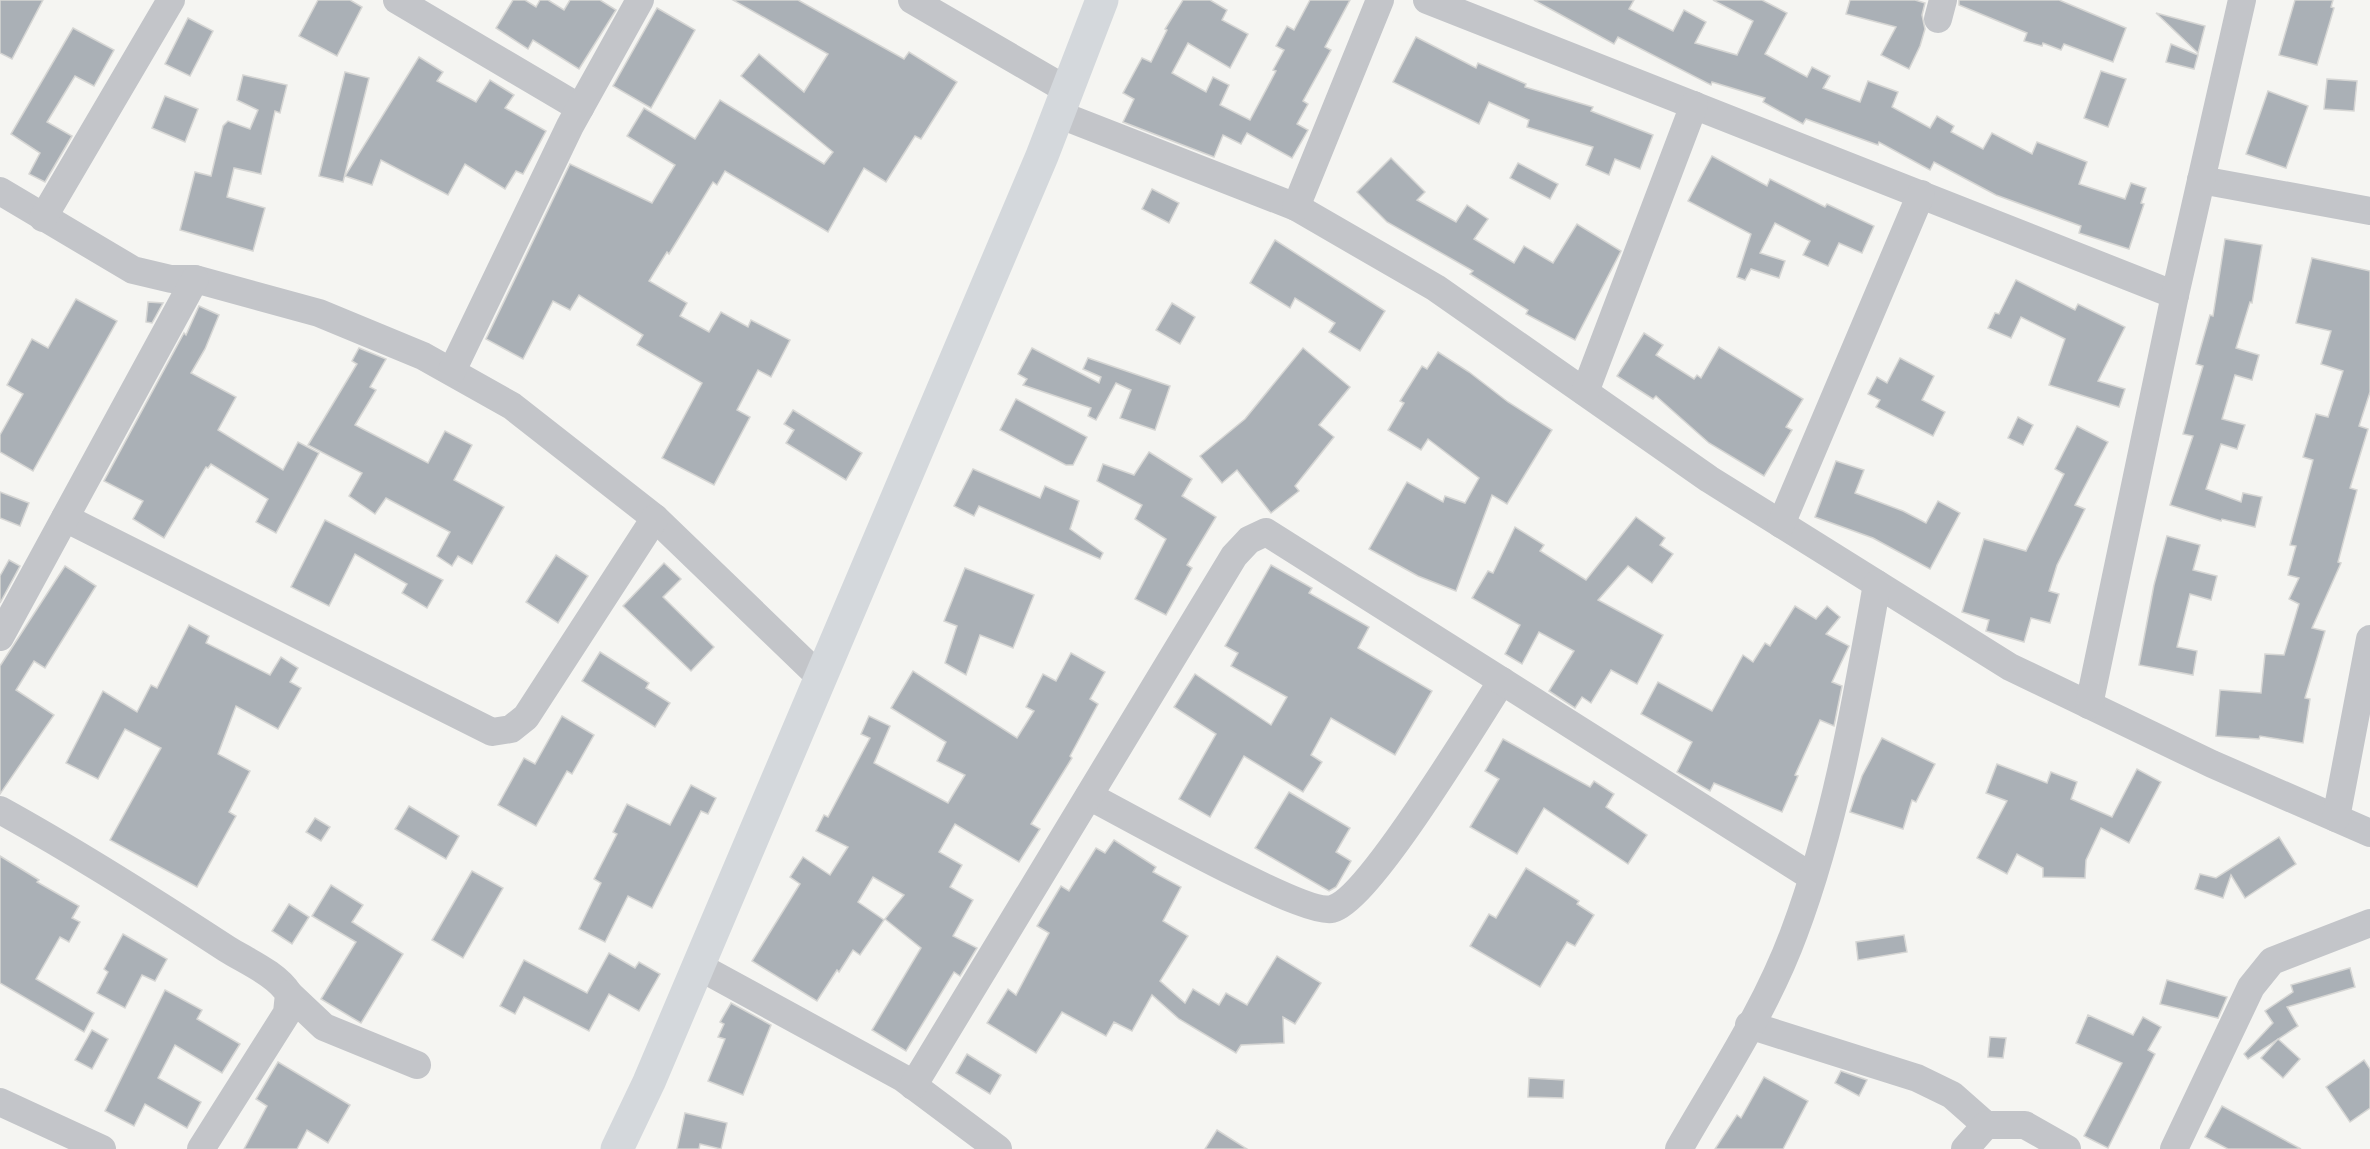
<svg xmlns="http://www.w3.org/2000/svg" width="2370" height="1149" viewBox="0 0 2370 1149" font-family="'IBM Plex Sans',sans-serif">
  <rect width="100%" height="100%" fill="#f5f5f2"/>
  <g fill="#aab0b6" stroke="#d6d6d4" stroke-width="1.5">
    <path d="M0,0h43l-31,59 -12,-6z"/>
    <path d="M318,0h32l12,7 -25,49 -38,-20z"/>
    <path d="M513,0h12l11,7 4,-7h8l16,10 6,-10h30l16,10 -37,59 -46,-29 -5,9 -32,-21z"/>
    <path d="M733,0h65l106,59 5,-7 48,30 -36,57 -6,-3 -29,46 -22,-14 -36,64 -103,-61 -8,14 -4,-3 -44,72 -2,-2 -18,29 38,22 -7,13 29,16 12,-20 27,15 3,-7 39,20 -19,37 -13,-7 -21,40 13,7 -36,68 -52,-27 40,-75 -65,-38 6,-10 -64,-40 -9,15 -17,-9 -30,58 -37,-20 84,-175 82,39 23,-38 -48,-29 17,-28 51,31 25,-39 104,64 9,-12 -92,-76 18,-22 45,38 24,-38z"/>
    <path d="M1183,0h27l17,10 -5,10 26,14 -18,34 -42,-25 -16,30 34,19 7,-15 16,8 -9,20 30,15 26,-49 -3,-1 11,-20 -8,-4 11,-20 7,4 16,-30h40l-25,47 6,3 -28,51 5,3 -11,20 11,6 -16,28 -45,-25 -6,11 -18,-9 -9,22 -91,-35 11,-23 -11,-6 19,-35 9,4 16,-32 -2,-1z"/>
    <path d="M1534,0h100l-5,9 44,22 11,-21 22,12 -11,21 42,12 16,-34 -40,-21h49l25,13 -22,41 42,23 5,-10 18,9 -7,12 37,14 8,-21 30,11 -6,15 38,21 7,-12 17,10 -3,6 32,17 9,-16 40,21 5,-12 50,20 -8,22 46,15 6,-16 15,5 -5,15 3,1 -15,45 -50,-16 2,-7 -85,-31 -62,-33 -4,8 -51,-28 -1,3 -72,-26 -3,5 -40,-22 2,-4 -53,-16 -1,3 -93,-48 -4,7z"/>
    <path d="M1850,0h65l10,3 -3,12 3,14 -5,17 -11,23 -28,-14 15,-28 -50,-13z"/>
    <path d="M1959,0h100l67,28 -13,34 -49,-18 -3,6 -18,-7 -1,3 -18,-5 3,-8 -68,-28z"/>
    <path d="M2295,0h38l-2,7 3,1 -17,57 -38,-10z"/>
    <path d="M657,8l38,22 -44,78 -38,-22z"/>
    <path d="M2156,13l49,13 -7,27z"/>
    <path d="M188,18l25,13 -23,45 -25,-12z"/>
    <path d="M73,28l41,22 -20,36 -19,-10 -28,46 25,14 -27,46 -16,-8 11,-21 -29,-19z"/>
    <path d="M1416,37l60,31 2,-5 48,21 -1,3 68,20 -2,4 62,24 -13,34 -25,-10 -6,16 -23,-10 7,-18 -66,-20 2,-7 -40,-18 -10,22 -86,-42z"/>
    <path d="M2171,44l27,11 -4,14 -28,-7z"/>
    <path d="M419,57l24,15 -6,9 39,21 14,-22 24,15 -9,13 41,23 -23,43 -7,-3 -11,18 -40,-25 -17,31 -67,-35 -9,25 -27,-9z"/>
    <path d="M2101,71l25,8 -18,48 -24,-9z"/>
    <path d="M345,72l24,6 -26,104 -24,-6z"/>
    <path d="M243,75l44,10 -7,28 -5,-2 -14,63 -27,-6 -7,29 38,11 -12,43 -73,-21 15,-58 16,4 12,-50 5,-5 22,8 8,-19 -21,-10z"/>
    <path d="M2327,79l30,2 -3,30 -30,-2z"/>
    <path d="M2268,91l40,15 -22,62 -40,-14z"/>
    <path d="M165,96l33,13 -13,33 -33,-14z"/>
    <path d="M1712,156l55,30 3,-7 55,28 2,-3 47,22 -12,27 -23,-10 -11,23 -25,-11 7,-14 -35,-18 -15,30 25,8 -6,17 -28,-9 -6,11 -8,-3 14,-43 -63,-33z"/>
    <path d="M1391,158l34,34 -8,8 39,22 11,-17 21,14 -14,20 40,24 10,-17 29,17 24,-39 44,27 -46,89 -49,-26 2,-4 -58,-36 3,-3 -86,-49 -30,-30z"/>
    <path d="M1518,163l40,21 -8,15 -40,-21z"/>
    <path d="M1152,189l27,14 -10,20 -27,-14z"/>
    <path d="M2225,239l37,6 -10,58 -2,-1 -14,46 23,7 -7,25 -17,-5 -13,44 23,6 -8,24 -16,-5 -15,45 35,13 2,-9 19,4 -7,30 -33,-8 -1,2 -51,-16 23,-69 -10,-2 20,-68 -7,-2 14,-49 3,1z"/>
    <path d="M1275,240l110,71 -25,40 -31,-19 6,-9 -40,-25 -5,10 -40,-25z"/>
    <path d="M2312,258l58,13v121l-11,34 9,3 -18,59 7,2 -19,72 3,1 -29,65 13,3 -20,67 5,1 -7,44 -43,-7 -1,3 -43,-3 4,-46 41,3 4,-39 19,1 15,-51 -10,-5 10,-21 -11,-3 8,-29 -6,-1 23,-85 -10,-3 13,-43 12,3 15,-46 -22,-7 10,-33 -35,-8z"/>
    <path d="M2016,280l59,30 3,-6 47,23 -27,54 27,8 -6,18 -70,-22 16,-46 -44,-22 -10,21 -23,-10 7,-15 4,1z"/>
    <path d="M76,299l41,22 -84,150 -33,-19v-17l23,-41 -16,-9 25,-46 16,9z"/>
    <path d="M148,302l15,1 -11,20 -6,-1z"/>
    <path d="M1172,303l23,14 -15,27 -24,-14z"/>
    <path d="M199,306l20,9 -14,34 -14,24 45,24 -18,33 65,40 15,-28 21,11 -43,80 -20,-11 12,-23 -57,-35 -3,4 -2,-1 -42,71 -31,-19 10,-18 -39,-20 80,-148 2,2z"/>
    <path d="M1644,333l19,12 -7,10 38,24 3,-4 4,3 18,-31 84,52 -17,28 6,3 -28,46 -55,-33 -53,-47 -3,3 -36,-23z"/>
    <path d="M359,348l27,11 -16,28 6,3 -21,35 73,38 17,-32 27,14 -18,35 50,27 -32,57 -14,-8 -6,10 -15,-10 13,-24 -64,-34 -11,16 -26,-18 13,-23 -54,-28 49,-81 -5,-3z"/>
    <path d="M1032,348l67,35 2,-6 -18,-8 5,-11 82,28 -15,44 -35,-12 11,-28 -15,-7 -20,37 -8,-4 3,-8 -68,-23 4,-6 -9,-5z"/>
    <path d="M1303,348l47,39 -31,38 15,12 -39,49 4,5 -28,22 -34,-43 -15,13 -22,-27 45,-37z"/>
    <path d="M1438,352l31,20 39,30 44,28 -45,74 -15,-9 -36,96 -38,-15 -49,-27 38,-67 36,20 2,-6 20,7 14,-25 -51,-39 -7,11 -33,-20 16,-27 -4,-2 22,-35 5,3z"/>
    <path d="M1900,358l34,18 -12,24 23,12 -12,24 -57,-29 4,-7 -12,-6 9,-17 10,6z"/>
    <path d="M1016,399l71,38 -14,28h-7l-66,-35z"/>
    <path d="M793,410l69,43 -16,27 -60,-37 8,-13 -10,-6z"/>
    <path d="M2018,417l15,8 -10,20 -15,-7z"/>
    <path d="M2077,426l31,16 -33,63 10,4 -28,56 -8,26 10,3 -9,29 -19,-5 -7,24 -38,-11 3,-11 -27,-8 22,-73 42,12 38,-77 -9,-5z"/>
    <path d="M1149,452l43,27 -10,17 34,21 -29,48 5,3 -26,47 -31,-16 31,-60 -31,-20 7,-14 -45,-24 6,-17 31,11z"/>
    <path d="M1836,461l28,9 -9,23 48,18 23,12 12,-22 22,12 -30,56 -57,-31 -58,-21z"/>
    <path d="M973,469l67,29 5,-12 34,15 -9,28 33,24 -3,6 -121,-53 -5,10 -20,-10z"/>
    <path d="M0,492l29,11 -9,23 -20,-8z"/>
    <path d="M1636,517l29,21 -5,7 13,9 -21,29 -24,-17 -30,34 65,35 -26,49 -26,-14 -20,33 -9,-6 -7,11 -26,-17 25,-40 -35,-19 -17,32 -17,-10 15,-29 -48,-27 16,-27 5,2 22,-46 29,18 -4,6 46,29z"/>
    <path d="M325,520l118,60 -16,28 -25,-15 5,-9 -52,-30 -26,52 -38,-19z"/>
    <path d="M2167,536l33,9 -7,25 24,6 -6,24 -21,-6 -13,53 20,4 -4,24 -54,-10 15,-80z"/>
    <path d="M556,555l32,21 -30,47 -32,-21z"/>
    <path d="M9,560l11,6 -20,37v-27z"/>
    <path d="M664,563l17,16 -18,18 51,50 -23,24 -68,-65z"/>
    <path d="M1271,565l41,23 -3,5 60,34 -11,21 74,43 -37,64 -64,-37 -20,37 11,7 -19,30 -59,-36 -34,61 -31,-18 37,-65 -42,-27 21,-33 76,51 16,-28 -56,-31 7,-13 -13,-7z"/>
    <path d="M65,566l31,20 -51,82 -11,-7 -18,29 38,25 -54,79v-128z"/>
    <path d="M965,568l69,27 -21,53 -33,-13 -14,40 -21,-12 12,-37 -13,-5z"/>
    <path d="M1795,606l21,13 11,-13 13,11 -14,17 23,12 -17,36 10,4 -8,40 -14,-6 -25,55 3,1 -16,36 -68,-29 -4,8 -33,-19 15,-30 -51,-28 17,-32 54,29 31,-56 10,7 12,-19 5,3z"/>
    <path d="M189,625l20,11 -3,7 64,32 11,-18 17,11 -8,14 11,6 -23,41 -42,-23 -18,48 32,17 -21,41 7,4 -39,71 -87,-47 51,-92 -36,-19 -27,50 -32,-16 37,-72 34,21 14,-27 6,3z"/>
    <path d="M600,652l49,31 -3,5 24,15 -15,24 -73,-46z"/>
    <path d="M1071,653l34,19 -15,27 8,5 -28,52 2,2 -41,66 9,5 -21,33 -64,-38 -16,28 23,13 -12,22 23,13 -20,36 24,12 -17,28 -6,-4 -48,79 -34,-21 49,-82 -36,-29 19,-24 -31,-18 -15,25 26,18 -24,35 -7,-5 -14,22 -2,-2 -20,31 -65,-40 48,-77 -10,-7 13,-20 27,18 18,-28 -32,-16 8,-16 4,2 42,-79 -9,-4 8,-18 21,10 -16,37 74,40 17,-28 -28,-14 9,-19 -55,-34 22,-37 104,67 17,-27 -8,-4 17,-33 13,7z"/>
    <path d="M562,716l32,19 -22,39 -5,-3 -31,55 -38,-21 26,-47 11,6z"/>
    <path d="M1882,738l53,26 -19,38 -4,-2 -9,29 -53,-17 12,-36z"/>
    <path d="M1503,739l87,48 4,-6 20,13 -8,13 41,28 -19,29 -84,-56 -27,46 -47,-27 29,-48 -14,-8z"/>
    <path d="M1997,764l50,19 4,-11 26,10 -6,17 41,18 25,-48 24,13 -32,61 -28,-15 -15,32 -1,18 -42,-1v-9l-26,-14 -10,20 -30,-16 30,-57 -21,-8z"/>
    <path d="M691,785l25,13 -8,16 -7,-3 -49,97 -24,-12 -23,46 -26,-13 22,-46 -7,-4 23,-45 -4,-2 14,-28 43,21z"/>
    <path d="M1289,792l61,36 -14,24 15,9 -15,26 -7,4 -74,-43z"/>
    <path d="M409,806l50,30 -13,23 -51,-30z"/>
    <path d="M315,818l15,9 -9,14 -15,-9z"/>
    <path d="M2279,837l17,27 -51,34 -14,-23 -8,23 -28,-9 5,-15 16,4z"/>
    <path d="M1114,840l42,27 -3,5 28,15 -18,34 25,15 -28,45 25,22 8,-14 26,16 7,-12 21,12 30,-49 44,27 -26,41 -12,-7 1,26 -43,2 -5,8 -57,-34 -27,-24 -20,36 -18,-9 -8,14 -44,-24 -26,41 -49,-30 21,-34 8,6 33,-62 -12,-7 24,-40 8,5 27,-43 9,5z"/>
    <path d="M0,856l39,24 -2,2 42,24 -7,12 8,4 -11,20 -9,-5 -24,42 58,34 -10,19 -84,-49z"/>
    <path d="M1526,868l53,33 -2,3 17,11 -19,31 -8,-4 -27,45 -70,-41 19,-32 7,4z"/>
    <path d="M472,871l31,17 -40,70 -31,-18z"/>
    <path d="M331,885l32,20 -11,17 51,32 -42,69 -40,-24 35,-57 -44,-26z"/>
    <path d="M289,904l20,13 -17,27 -20,-13z"/>
    <path d="M123,934l44,25 -12,22 -13,-6 -17,33 -28,-15 11,-21 -4,-3z"/>
    <path d="M1904,935l3,17 -49,8 -2,-18z"/>
    <path d="M609,953l26,15 4,-6 21,12 -21,37 -30,-17 -20,37 -65,-34 -9,17 -15,-8 24,-46 63,33z"/>
    <path d="M2350,968l5,19 -68,20 11,19 -50,33 -4,-5 29,-31 -8,-12 28,-19 -2,-7z"/>
    <path d="M2167,980l60,17 -9,21 -58,-14z"/>
    <path d="M165,990l37,20 -5,9 43,25 -18,29 -47,-28 -17,33 43,24 -14,26 -42,-24 -11,22 -29,-15z"/>
    <path d="M731,1003l40,22 -28,70 -35,-14 17,-42 -7,-2 6,-13 -4,-2z"/>
    <path d="M2088,1015l45,20 10,-18 18,10 -13,23 7,4 -47,94 -24,-12 38,-73 -46,-20z"/>
    <path d="M92,1030l16,9 -16,30 -17,-9z"/>
    <path d="M1990,1037l16,1 -3,20 -15,-1z"/>
    <path d="M2278,1039l22,20 -17,19 -22,-20z"/>
    <path d="M967,1054l34,21 -11,19 -34,-21z"/>
    <path d="M2364,1060l6,9v39l-20,14 -24,-35z"/>
    <path d="M278,1062l72,43 -22,38 -21,-13 -10,19h-53l23,-43 -11,-7z"/>
    <path d="M1841,1071l26,9 -8,16 -24,-13z"/>
    <path d="M1764,1077l44,24 -25,48h-68l22,-34 4,3z"/>
    <path d="M1529,1078l35,2 -1,18 -35,-1z"/>
    <path d="M2222,1106l79,43h-73l-23,-12z"/>
    <path d="M685,1113l42,10 -6,26 -21,-5 -1,5h-22z"/>
    <path d="M1217,1130l30,19h-42z"/>
  </g>
  <g fill="none" stroke-linecap="round" stroke-linejoin="round">
    <g stroke="#c3c5c9" stroke-width="28">
      <path d="M397,0l183,108"/>
      <path d="M912,0l155,90"/>
      <path d="M1427,0l748,295"/>
      <path d="M1938,19l5,-19"/>
      <path d="M1058,114l238,93 140,81 273,191 301,188 202,97 158,69"/>
      <path d="M2201,180l169,31"/>
      <path d="M0,191l133,79 38,9h24l124,34 104,43 89,50 143,112 166,160"/>
      <path d="M1296,207l84,-207"/>
      <path d="M43,218l128,-218"/>
      <path d="M452,371l118,-245 70,-126"/>
      <path d="M1585,392l109,-287"/>
      <path d="M65,518l427,214 19,-3 15,-12 129,-199"/>
      <path d="M1781,524l140,-330"/>
      <path d="M0,637l195,-358"/>
      <path d="M2089,705l86,-410 67,-295"/>
      <path d="M1089,796c35,18 215,120 243,113 38,-10 143,-187 170,-228"/>
      <path d="M0,810c78,43 152,90 227,139 19,12 50,25 62,45l-2,19 -86,136"/>
      <path d="M2336,818l34,-179"/>
      <path d="M698,966l205,112 95,71"/>
      <path d="M289,994l35,33 93,38"/>
      <path d="M1749,1025l168,53 35,17 34,30"/>
      <path d="M913,1086l321,-530 15,-16 17,-8 546,345"/>
      <path d="M0,1102l102,47"/>
      <path d="M1679,1149c40,-70 87,-140 115,-216 42,-112 62,-231 83,-349"/>
      <path d="M1965,1149l21,-24h39l42,24"/>
      <path d="M2174,1149l77,-162 21,-26 98,-38"/>
    </g>
    <path stroke="#d4d8dc" stroke-width="33" d="M617,1149l32,-67 393,-926 60,-156"/>
  </g>
</svg>
